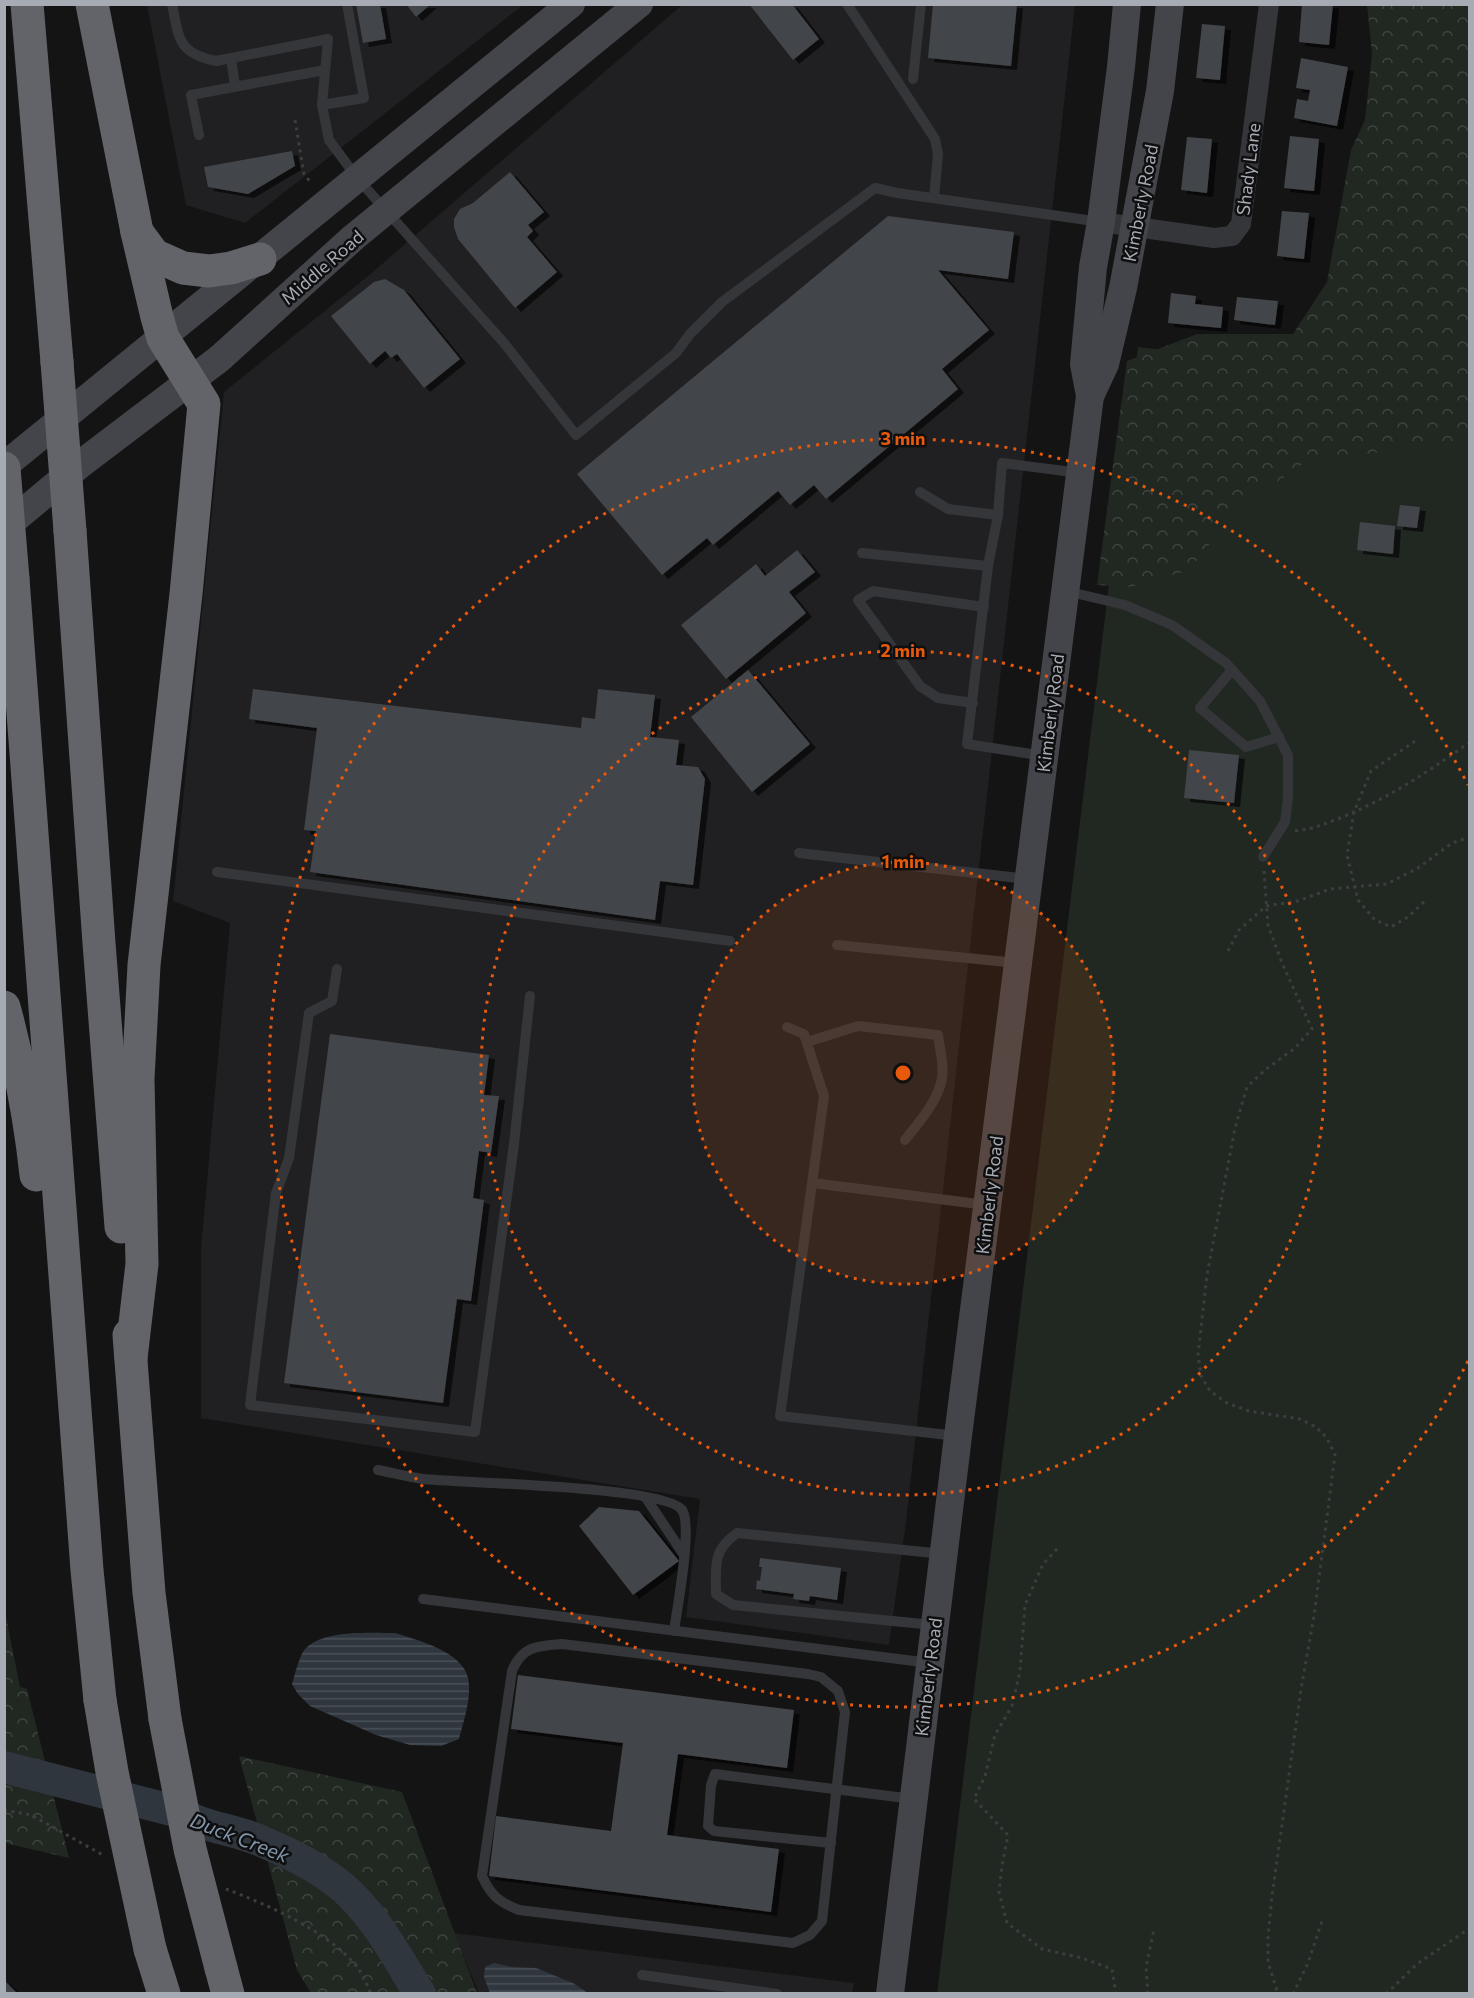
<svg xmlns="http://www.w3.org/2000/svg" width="1474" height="1998" viewBox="0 0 1474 1998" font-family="Commissioner,sans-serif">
  <defs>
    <pattern id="forest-crowns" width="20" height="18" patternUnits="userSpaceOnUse" patternTransform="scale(1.5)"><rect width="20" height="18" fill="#212822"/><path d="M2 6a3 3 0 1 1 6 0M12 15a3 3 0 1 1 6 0" fill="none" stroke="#3e4440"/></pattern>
    <pattern id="water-rules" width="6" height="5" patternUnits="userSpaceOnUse" patternTransform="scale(1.5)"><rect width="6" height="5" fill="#2f363d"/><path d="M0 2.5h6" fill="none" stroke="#4a5057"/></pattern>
    <filter id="shadow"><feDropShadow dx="6" dy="4" stdDeviation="0" flood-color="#0009"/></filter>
  </defs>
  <rect width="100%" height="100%" fill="#141415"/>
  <g fill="#202022">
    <path d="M147,5h376l-278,218 -59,-18z"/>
    <path d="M682,5h393l-169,1517 -17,123 -203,-28 14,-118 -499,-81v-169l29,-326 -57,-22 51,-509 143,-115z"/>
    <path d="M454,1933l400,50 -2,11 -373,-1z"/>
  </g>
  <path fill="#212822" d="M1469,5v1988l-532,1 201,-1647 204,24z"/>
  <g fill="url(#forest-crowns)">
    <path d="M1367,5h102v445l-32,-6 -133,19 -72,51 -42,56 -60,17 -33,-2 30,-224 70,-27h96l34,-52 24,-132 14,-30 7,-66z"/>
    <path d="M4,1607l16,80 7,2 42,169 -64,-15z"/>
    <path d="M239,1756l163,36 75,201h-166l-14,-23z"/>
  </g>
  <g fill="url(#water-rules)">
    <path d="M395,1633c22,7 67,18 73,45 4,19 -4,42 -9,61l-18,7 -31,-1 -34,-10 -66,-29 -12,-12 -6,-10c3,-10 6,-23 11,-32 15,-23 67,-19 92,-19z"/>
    <path d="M494,1963l18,4 24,1 37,15 15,10h-98l-6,-16 1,-10z"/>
  </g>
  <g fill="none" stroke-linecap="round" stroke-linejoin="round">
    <path stroke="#2f363d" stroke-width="32" d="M4,1767l175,45c25,16 55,17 82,29 31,13 66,30 90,54 28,28 48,65 69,99"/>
  </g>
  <g fill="#434448" filter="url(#shadow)">
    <path d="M356,4h24l6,35 -23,4z"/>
    <path d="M406,4h25l-15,13z"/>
    <path d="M749,4h43l27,35 -26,21z"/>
    <path d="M933,4h84l-6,62 -83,-8z"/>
    <path d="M1302,4h31l-4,41 -30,-3z"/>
    <path d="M1202,24l23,2 -5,54 -24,-2z"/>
    <path d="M1301,58l47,9 -11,59 -43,-8 3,-19 11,2 2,-11 -14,-2z"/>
    <path d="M1290,136l29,3 -5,52 -30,-3z"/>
    <path d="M1187,137l25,2 -5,54 -26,-3z"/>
    <path d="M292,151l3,15 -47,28 -40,-7 -4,-20z"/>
    <path d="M510,172l34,40 -16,13 5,6 -6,6 30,35 -42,36 -57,-69 -4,-12v-8l6,-10 13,-6z"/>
    <path d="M1282,211l27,2 -5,46 -27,-3z"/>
    <path d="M888,216l126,16 -6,47 -70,-9 51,60 -47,39 16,20 -132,110 -12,-14 -24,20 -12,-14 -65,54 -6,-7 -45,37 -85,-101z"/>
    <path d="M385,279l19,11 56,69 -36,29 -27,-34 -6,4 -6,-7 -15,13 -39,-48 43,-34z"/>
    <path d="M1171,293l25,3 -1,8 28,3 -2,21 -53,-5z"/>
    <path d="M1237,297l41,4 -3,24 -41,-5z"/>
    <path d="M1400,505l20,2 -3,21 -20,-2z"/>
    <path d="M1360,522l35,4 -2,28 -36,-4z"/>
    <path d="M797,550l18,22 -26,20 17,21 -80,66 -45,-54 75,-61 9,12z"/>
    <path d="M748,670l62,74 -58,48 -61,-75z"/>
    <path d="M253,689l328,39 1,-11 13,2 3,-30 57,6 -5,42 29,3 -3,25 22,2 7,12 -12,106 -33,-4 -5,39 -345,-48 6,-41 -12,-1 13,-102 -68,-9z"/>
    <path d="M1189,750l50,5 -5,48 -50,-5z"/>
    <path d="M330,1034l159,21 -5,40 15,1 -8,57 -12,-2 -6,47 11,2 -13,101 -14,-2 -14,104 -159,-20z"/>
    <path d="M599,1507l40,4 40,50 -46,34 -54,-69z"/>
    <path d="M760,1558l81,10 -4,32 -27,-4 -1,5 -16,-2 1,-5 -38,-5 1,-9 3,1 2,-14h-3z"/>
    <path d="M518,1675l276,35 -7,58 -109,-14 -11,81 112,14 -8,63 -282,-36 7,-60 115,15 12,-88 -112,-14z"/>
    <path d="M4,1980l14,14h-14z"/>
  </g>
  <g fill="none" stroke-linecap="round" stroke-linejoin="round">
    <g stroke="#3c3d41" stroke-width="3" stroke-dasharray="3 4.5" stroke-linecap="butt">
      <path d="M295,120l9,54 8,10"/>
      <path d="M1415,741l-44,30 -17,41 -7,43 11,45 17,20 16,7 17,-10 18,-17"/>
      <path d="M1295,831c17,-2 30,-7 45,-13 47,-19 88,-46 130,-76"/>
      <path d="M1264,871l4,54 14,38 30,66 -17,19 -30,22 -18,17 -12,41 -28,147 -9,80 3,21 9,15 17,12 22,8 51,8 16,8 11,11 8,17 -21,161 -13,73 -29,207 -4,41v25l10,32"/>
      <path d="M1228,951l11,-21 27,-24 32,-5 32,-12 57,-5 31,-16 34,-25 18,-6"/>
      <path d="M1057,1549l-14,15 -18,41 -5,66 -8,35 -17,29 -10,41 -11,23 34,36 -6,31 -3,26 8,31 35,26 40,9 30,11 4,25"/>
      <path d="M4,1810l27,5 72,40"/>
      <path d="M226,1889c42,16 114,47 137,87 3,5 5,12 8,18"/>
      <path d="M1148,1994l-2,-27 8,-38"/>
      <path d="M1293,1994l15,-31 14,-42"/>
      <path d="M1386,1994l31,-30 53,-36"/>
    </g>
    <g stroke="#35363a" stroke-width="10">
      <path d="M172,4c7,35 6,49 44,57l112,-22 -6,66 42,-7 -17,-94"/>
      <path d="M847,4l88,135 3,15 -4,44"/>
      <path d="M231,58l4,28"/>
      <path d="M913,79l8,-75"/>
      <path d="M322,105l7,35 29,39 146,164 72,92 100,-82 14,-19 32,-32 153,-114 22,5 204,29"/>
      <path d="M199,135l-8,-40 134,-25"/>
      <path d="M920,492l28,17 50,6"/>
      <path d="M862,553l126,13"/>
      <path d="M1066,591l59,14 47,20 54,38 34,38 28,54v43l-3,24 -22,35"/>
      <path d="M1232,670l-32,38 46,39 33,-10"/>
      <path d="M973,703l-35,-5 -18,-12 -62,-86 15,-9 111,16"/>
      <path d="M1044,756l-77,-12 21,-178 10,-51 4,-52 78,10"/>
      <path d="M799,853l229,26"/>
      <path d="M217,872l513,69"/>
      <path d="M837,945l180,18"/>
      <path d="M337,969l-5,32 -23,12 -20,145 -13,35 -26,212 225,27 39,-288 16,-148"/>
      <path d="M787,1027l17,7 20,62 -44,320 177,20"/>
      <path d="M807,1042l51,-16 80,9c2,15 7,33 3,48 -6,22 -23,40 -36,57"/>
      <path d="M813,1183l173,22"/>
      <path d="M378,1470c15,3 30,7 45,9 39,4 242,7 259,31 11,15 -5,99 -8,121"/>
      <path d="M646,1498l38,57"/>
      <path d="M423,1599l507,64"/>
      <path d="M933,1625l-200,-20 -17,-11c0,-28 -4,-43 21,-61l206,21"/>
      <path d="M562,1644l246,30 13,3 17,14 7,21 -23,209 -12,14 -17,8 -274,-33c-20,-8 -28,-14 -37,-34l30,-205c10,-25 25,-25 50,-27z"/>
      <path d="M831,1843l-117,-12 -6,-5 3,-41 4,-11 198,25"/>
      <path d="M642,1975l135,19"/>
    </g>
    <path stroke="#35363a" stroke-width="20" d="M1101,222l113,16 18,-2 9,-12 28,-220"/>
    <g stroke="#44454a" stroke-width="28">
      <path d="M1090,396l15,-32 18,-76 37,-197 10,-87"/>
      <path d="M4,466l567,-462"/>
      <path d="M4,528l78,-65 137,-104 135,-122 285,-233"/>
      <path d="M890,1994l68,-558 132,-1040 -6,-32 9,-97 8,-45 20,-155 6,-63"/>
    </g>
    <g stroke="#62646a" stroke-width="33">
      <path d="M27,4l30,358"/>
      <path d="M92,4l45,228 20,85 6,21 41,66 -18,190 -42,371 -6,114 4,185 -11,94"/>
      <path d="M137,232l17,23 29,13 26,3 22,-3 29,-9"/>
      <path d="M70,531l29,412 22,284"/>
      <path d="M13,579l74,991 13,130"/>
      <path d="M4,1007c15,55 26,111 32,168"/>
      <path d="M129,1335l20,258 16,126"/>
      <path d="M150,1949l14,45"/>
      <path d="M221,1968l7,26"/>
    </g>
    <g stroke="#62646a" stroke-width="33">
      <path d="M57,362l13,169"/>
      <path d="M4,468l9,111"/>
      <path d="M100,1700l12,72 38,177"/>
      <path d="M165,1719l25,130 31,119"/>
    </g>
  </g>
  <circle cx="903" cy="1073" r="211" fill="#e8590c" fill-opacity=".12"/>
  <g fill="none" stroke="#e8590c" stroke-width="3" stroke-dasharray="3 6">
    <circle cx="903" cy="1073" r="211"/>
    <circle cx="903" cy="1073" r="422"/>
    <path d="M1468 1361A634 634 0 1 1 1468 785"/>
  </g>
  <g text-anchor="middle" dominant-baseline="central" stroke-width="5" stroke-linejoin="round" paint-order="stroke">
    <g font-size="18" fill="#a7abb4" stroke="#0f0f10">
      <text transform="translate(1248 169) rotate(-83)">Shady Lane</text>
      <text transform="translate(1140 203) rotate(-79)">Kimberly Road</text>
      <text transform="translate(322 267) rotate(-41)">Middle Road</text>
      <text transform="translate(1050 713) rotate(-83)">Kimberly Road</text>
      <text transform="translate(989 1195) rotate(-83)">Kimberly Road</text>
      <text transform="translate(928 1677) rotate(-83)">Kimberly Road</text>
    </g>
    <g font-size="20" font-style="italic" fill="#8296ab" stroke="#0f0f10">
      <text transform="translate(240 1837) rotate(21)">Duck Creek</text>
    </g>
  </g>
  <circle cx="903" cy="1073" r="9" fill="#e8590c" stroke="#0f0f10" stroke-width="3"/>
  <g font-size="18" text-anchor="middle" font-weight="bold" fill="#e8590c" stroke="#0f0f10" stroke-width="5" stroke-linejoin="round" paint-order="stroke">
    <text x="903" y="445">3 min</text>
    <text x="903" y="657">2 min</text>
    <text x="903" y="868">1 min</text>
  </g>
  <rect width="1474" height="1998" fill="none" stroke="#a7abb4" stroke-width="12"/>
</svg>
